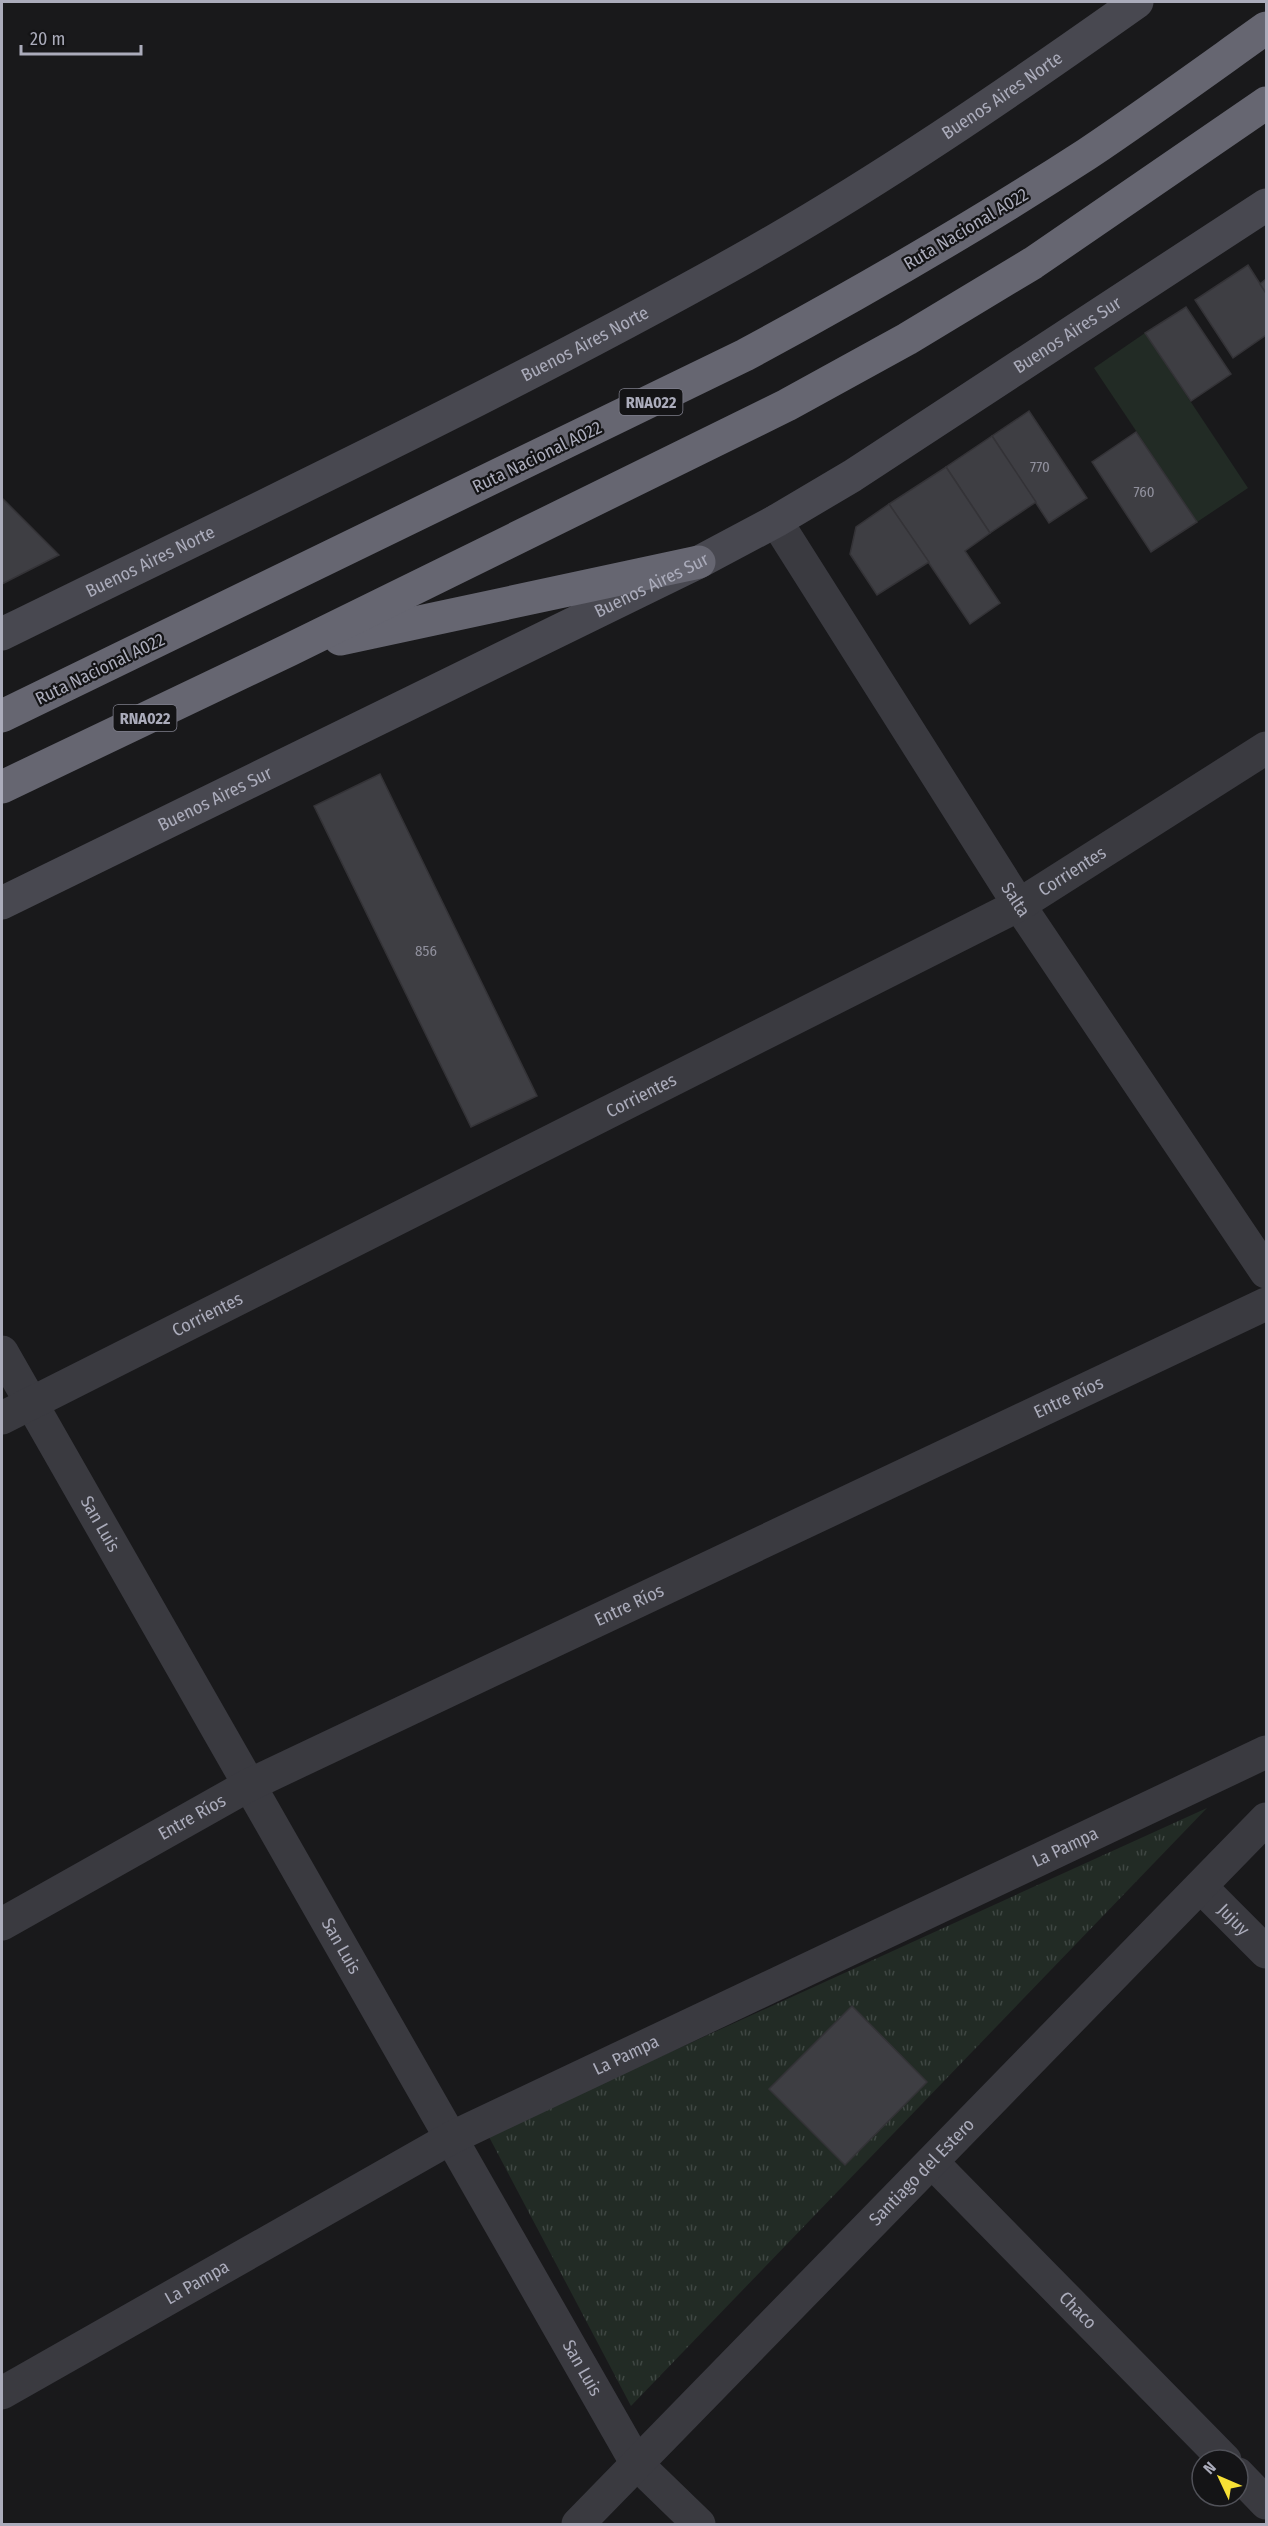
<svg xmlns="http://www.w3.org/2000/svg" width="1268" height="2526" viewBox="0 0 1268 2526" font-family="'Fira Sans Condensed',sans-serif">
  <defs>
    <pattern id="park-tufts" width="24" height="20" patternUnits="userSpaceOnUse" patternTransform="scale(1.5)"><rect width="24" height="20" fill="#222b25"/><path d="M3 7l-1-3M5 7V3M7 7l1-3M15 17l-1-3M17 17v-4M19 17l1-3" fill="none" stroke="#3f4743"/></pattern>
  </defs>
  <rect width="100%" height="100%" fill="#19191b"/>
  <path fill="#222b25" d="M1145,333l103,155 -51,34 -103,-154z"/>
  <path fill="url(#park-tufts)" d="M1207,1808l-576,598 -143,-271z"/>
  <g fill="#3e3e43" stroke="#343337" stroke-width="1.5">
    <path d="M1248,265l18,28v42l-33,23 -38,-58z"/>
    <path d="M1266,279v14l-6,-9z"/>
    <path d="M1186,307l45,67 -40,27 -46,-68z"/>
    <path d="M1029,411l58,87 -38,25 -57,-87z"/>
    <path d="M1136,432l61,90 -46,30 -59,-90z"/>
    <path d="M992,436l44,66 -46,31 -44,-66z"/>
    <path d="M946,467l44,66 -25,18 35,52 -30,21 -81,-120z"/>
    <path d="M2,498l57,57 -57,29z"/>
    <path d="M889,504l40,58 -52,33 -27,-41 6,-27z"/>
    <path d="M380,774l157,322 -66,31 -157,-321z"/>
    <path d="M852,2006l75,76 -82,83 -76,-76z"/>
  </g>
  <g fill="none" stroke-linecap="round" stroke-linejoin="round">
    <g stroke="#3a3a40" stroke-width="33">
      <path id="s1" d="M776,521l243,384 247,367"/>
      <path id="s2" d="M2,1352l635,1112 62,60"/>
      <path id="s3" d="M2,1418l1017,-513 247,-157"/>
      <path id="s4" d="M1201,1887l65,65"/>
      <path id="s5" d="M2,1924l247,-139 1017,-481"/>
      <path id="s6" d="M932,2162l293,298"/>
      <path id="s7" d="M2,2393l449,-255 815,-386"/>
      <path d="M1238,2474l28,29"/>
      <path id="s8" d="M578,2524l688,-705"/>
    </g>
    <g stroke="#484850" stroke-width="33">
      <path id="s9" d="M2,634c246,-121 495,-238 735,-372 139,-78 270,-168 400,-260"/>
      <path id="s10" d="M2,903l697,-341 77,-41 76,-45 414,-271"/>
    </g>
    <g stroke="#666671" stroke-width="33">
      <path d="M340,639l359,-77"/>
      <path d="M2,716l743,-361c117,-63 231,-129 342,-201 61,-41 120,-84 179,-126"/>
      <path d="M2,787l287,-137 498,-245 120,-66 126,-76 233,-160"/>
    </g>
  </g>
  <g text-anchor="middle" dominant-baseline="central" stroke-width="4.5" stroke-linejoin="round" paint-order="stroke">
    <g font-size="15" fill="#90909d">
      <text x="1040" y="467">770</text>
      <text x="1144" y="492">760</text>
      <text x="426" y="951">856</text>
    </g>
    <g fill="#141416" stroke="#7e7e8a" stroke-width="1.5">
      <rect x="619.5" y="389" width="63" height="26" rx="4.5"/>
      <rect x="113.5" y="705" width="63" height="26" rx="4.5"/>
    </g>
    <g font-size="16" font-weight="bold" fill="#abacbb">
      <text x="651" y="402">RNA022</text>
      <text x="145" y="718">RNA022</text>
    </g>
    <g font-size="18" fill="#abacbb" stroke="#141416">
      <text stroke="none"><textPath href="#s9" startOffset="1137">Buenos Aires Norte</textPath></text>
      <text transform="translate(966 229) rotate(-31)">Ruta Nacional A022</text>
      <text stroke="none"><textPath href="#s10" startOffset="1209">Buenos Aires Sur</textPath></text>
      <text stroke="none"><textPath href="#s9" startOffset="651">Buenos Aires Norte</textPath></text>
      <text transform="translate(537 457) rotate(-26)">Ruta Nacional A022</text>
      <text stroke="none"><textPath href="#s9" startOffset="165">Buenos Aires Norte</textPath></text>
      <text stroke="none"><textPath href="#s10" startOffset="723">Buenos Aires Sur</textPath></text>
      <text transform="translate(100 669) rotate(-26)">Ruta Nacional A022</text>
      <text stroke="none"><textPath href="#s10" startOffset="237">Buenos Aires Sur</textPath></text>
      <text stroke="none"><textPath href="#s3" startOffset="1202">Corrientes</textPath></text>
      <text stroke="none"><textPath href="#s1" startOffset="448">Salta</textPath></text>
      <text stroke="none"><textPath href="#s3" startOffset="716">Corrientes</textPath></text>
      <text stroke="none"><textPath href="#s3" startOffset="230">Corrientes</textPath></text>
      <text stroke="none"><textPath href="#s5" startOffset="1190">Entre Ríos</textPath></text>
      <text stroke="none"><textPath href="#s2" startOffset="198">San Luis</textPath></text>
      <text stroke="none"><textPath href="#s5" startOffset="704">Entre Ríos</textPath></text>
      <text stroke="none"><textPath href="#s5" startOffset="218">Entre Ríos</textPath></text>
      <text stroke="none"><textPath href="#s7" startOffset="1196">La Pampa</textPath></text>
      <text stroke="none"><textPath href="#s4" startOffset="46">Jujuy</textPath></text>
      <text stroke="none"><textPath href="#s2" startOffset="684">San Luis</textPath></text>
      <text stroke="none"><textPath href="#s7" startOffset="710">La Pampa</textPath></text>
      <text stroke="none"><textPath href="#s8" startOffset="492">Santiago del Estero</textPath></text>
      <text stroke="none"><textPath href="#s7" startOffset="224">La Pampa</textPath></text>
      <text stroke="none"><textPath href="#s6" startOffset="208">Chaco</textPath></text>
      <text stroke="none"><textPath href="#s2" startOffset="1170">San Luis</textPath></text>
    </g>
  </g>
  <rect width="1268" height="2526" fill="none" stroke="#abacbb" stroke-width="6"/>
  <g transform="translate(1220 2478) rotate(314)"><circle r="28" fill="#141416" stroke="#505158" stroke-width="1.5"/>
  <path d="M0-4.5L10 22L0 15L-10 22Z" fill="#f7e035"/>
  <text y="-9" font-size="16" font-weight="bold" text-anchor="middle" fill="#abacbb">N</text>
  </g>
  <path d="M21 45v9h120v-9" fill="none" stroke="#abacbb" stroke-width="3"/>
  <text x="30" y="45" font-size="18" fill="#abacbb" stroke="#141416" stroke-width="4.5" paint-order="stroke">20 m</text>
</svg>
